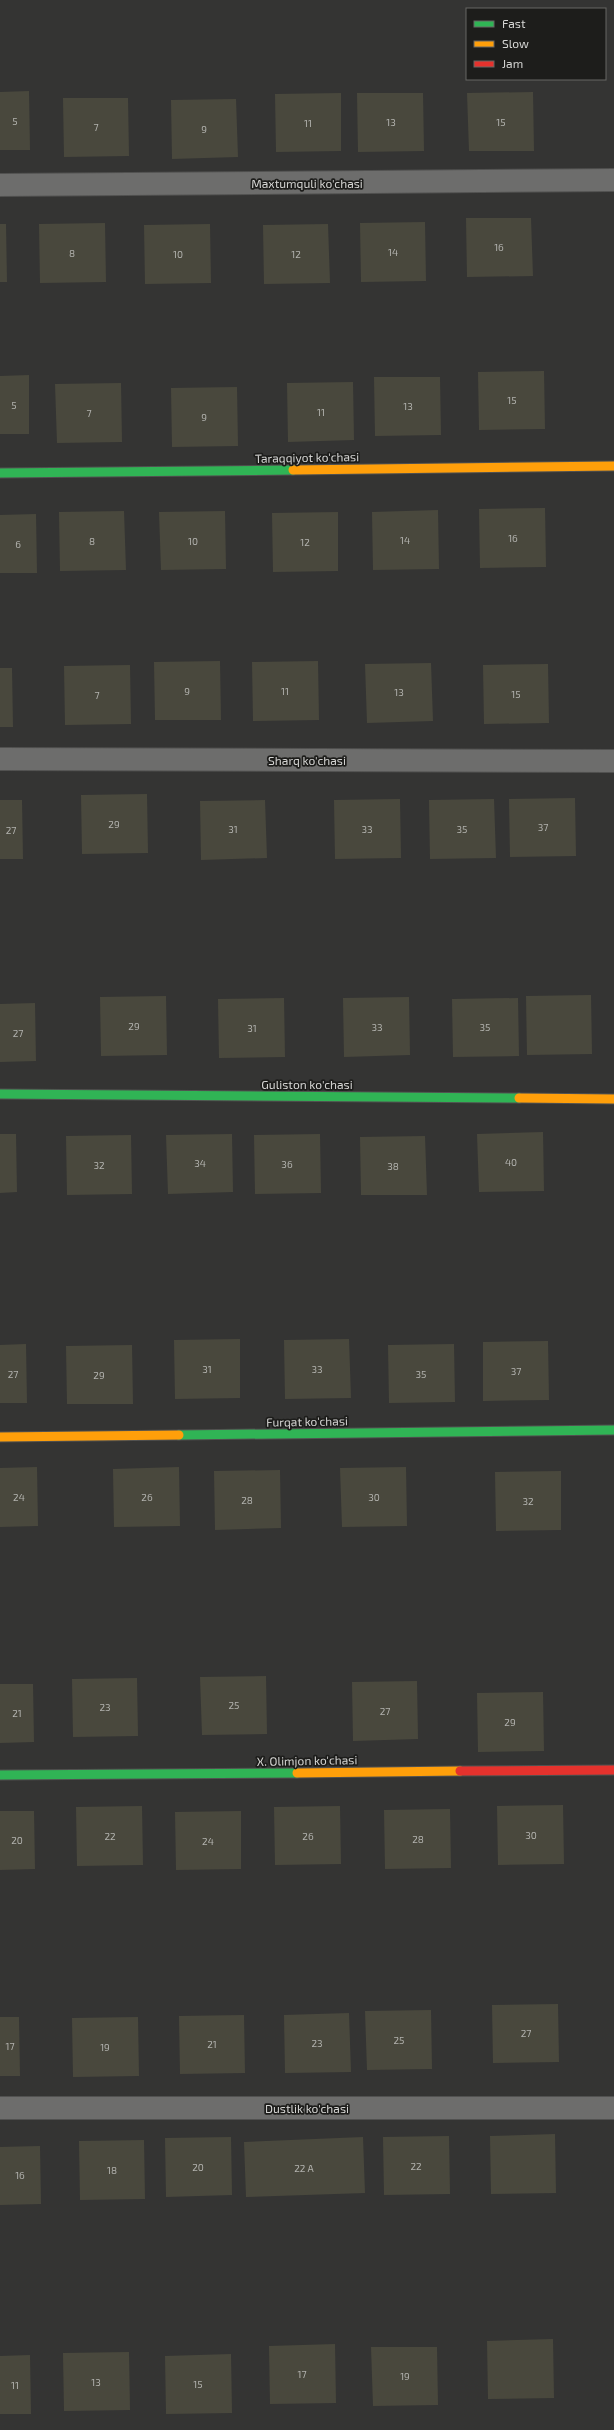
<svg xmlns="http://www.w3.org/2000/svg" width="614" height="2430" viewBox="0 0 614 2430" font-family="'Exo 2',sans-serif">
  <rect width="100%" height="100%" fill="#343433"/>
  <g fill="#49483d">
    <path d="M29,91l1,59h-30v-58z"/>
    <path d="M533,92l1,59h-65l-2,-58z"/>
    <path d="M341,93v58l-65,1 -1,-58z"/>
    <path d="M357,93h66l1,58 -66,1z"/>
    <path d="M63,98h65l1,58 -65,1z"/>
    <path d="M236,99l2,58 -66,2 -1,-59z"/>
    <path d="M466,218h65l2,58 -66,1z"/>
    <path d="M425,222l1,59 -65,1 -1,-59z"/>
    <path d="M105,223l1,59 -66,1 -1,-59z"/>
    <path d="M0,224h6l1,58h-7z"/>
    <path d="M210,224l1,59 -66,1 -1,-59z"/>
    <path d="M328,224l2,59 -66,1 -1,-59z"/>
    <path d="M544,371l1,58 -66,1 -1,-58z"/>
    <path d="M29,375v59h-29v-58z"/>
    <path d="M374,377h66l1,58 -66,1z"/>
    <path d="M353,382l1,58 -66,2 -1,-59z"/>
    <path d="M121,383l1,59 -65,1 -2,-59z"/>
    <path d="M237,387l1,59 -66,1 -1,-59z"/>
    <path d="M545,508l1,59 -66,1 -1,-59z"/>
    <path d="M438,510l1,59 -66,1 -1,-58z"/>
    <path d="M124,511l2,59 -66,1 -1,-59z"/>
    <path d="M225,511l1,58 -65,1 -2,-58z"/>
    <path d="M338,512v59l-65,1 -1,-59z"/>
    <path d="M36,514l1,59h-37v-58z"/>
    <path d="M220,661l1,59h-66l-1,-58z"/>
    <path d="M318,661l1,59 -66,1 -1,-59z"/>
    <path d="M431,663l2,58 -66,2 -2,-59z"/>
    <path d="M548,664l1,59 -65,1 -1,-59z"/>
    <path d="M130,665l1,59 -66,1 -1,-59z"/>
    <path d="M0,668h12l1,59h-13z"/>
    <path d="M147,794l1,59 -66,1 -1,-59z"/>
    <path d="M575,798l1,58 -66,1 -1,-58z"/>
    <path d="M400,799l1,59 -66,1 -1,-59z"/>
    <path d="M494,799l2,59 -66,1 -1,-59z"/>
    <path d="M0,800h22l1,59h-23z"/>
    <path d="M265,800l2,58 -66,2 -1,-59z"/>
    <path d="M591,995l1,59 -65,1 -1,-59z"/>
    <path d="M166,996l1,59 -66,1 -1,-59z"/>
    <path d="M409,997l1,58 -66,2 -1,-59z"/>
    <path d="M284,998l1,59 -66,1 -1,-59z"/>
    <path d="M518,998l1,58 -66,1 -1,-58z"/>
    <path d="M35,1003l1,58 -36,1v-58z"/>
    <path d="M543,1132l1,59 -65,1 -2,-58z"/>
    <path d="M0,1134h16l1,58 -17,1z"/>
    <path d="M232,1134l1,58 -65,2 -2,-59z"/>
    <path d="M320,1134l1,59 -66,1 -1,-59z"/>
    <path d="M131,1135l1,59 -65,1 -1,-59z"/>
    <path d="M425,1136l2,59h-66l-1,-58z"/>
    <path d="M240,1339v59l-65,1 -1,-59z"/>
    <path d="M349,1339l2,59 -66,1 -1,-59z"/>
    <path d="M548,1341l1,59 -66,1v-59z"/>
    <path d="M26,1344l1,59h-27v-58z"/>
    <path d="M454,1344l1,58 -66,1 -1,-58z"/>
    <path d="M132,1345l1,59h-66l-1,-58z"/>
    <path d="M37,1467l1,59 -38,1v-59z"/>
    <path d="M179,1467l1,59 -66,1 -1,-58z"/>
    <path d="M406,1467l1,59 -65,1 -2,-59z"/>
    <path d="M280,1470l1,58 -66,2 -1,-59z"/>
    <path d="M561,1471v59l-65,1 -1,-59z"/>
    <path d="M266,1676l1,58 -65,1 -2,-58z"/>
    <path d="M137,1678l1,58 -65,1 -1,-58z"/>
    <path d="M417,1681l1,58 -65,2 -1,-59z"/>
    <path d="M0,1684h33l1,58 -34,1z"/>
    <path d="M543,1692l1,59 -66,1 -1,-59z"/>
    <path d="M563,1805l1,59 -66,1 -1,-59z"/>
    <path d="M142,1806l1,59 -66,1 -1,-59z"/>
    <path d="M340,1806l1,58 -66,1 -1,-58z"/>
    <path d="M450,1809l1,59 -66,1 -1,-59z"/>
    <path d="M0,1811h34l1,58 -35,1z"/>
    <path d="M241,1811v58l-65,1 -1,-58z"/>
    <path d="M558,2004l1,58 -66,1 -1,-58z"/>
    <path d="M431,2010l1,59 -65,1 -2,-59z"/>
    <path d="M349,2013l2,59 -66,1 -1,-58z"/>
    <path d="M244,2015l1,58 -65,1 -1,-58z"/>
    <path d="M0,2017h19l1,59h-20z"/>
    <path d="M138,2017l1,59 -66,1 -1,-59z"/>
    <path d="M555,2134l1,59 -65,1 -1,-58z"/>
    <path d="M449,2136l1,58 -66,1 -1,-58z"/>
    <path d="M231,2137l1,58 -66,2 -1,-59z"/>
    <path d="M363,2137l2,56 -119,4 -2,-55z"/>
    <path d="M144,2140l1,59 -65,1 -1,-59z"/>
    <path d="M40,2146l1,58 -41,1v-58z"/>
    <path d="M553,2339l1,59 -66,1 -1,-58z"/>
    <path d="M335,2344l1,59 -66,1 -1,-58z"/>
    <path d="M371,2347h66l1,58 -65,1z"/>
    <path d="M129,2352l1,58 -66,1 -1,-58z"/>
    <path d="M231,2354l1,59 -66,1 -1,-58z"/>
    <path d="M30,2355l1,59h-31v-58z"/>
  </g>
  <g fill="none" stroke-linecap="round" stroke-linejoin="round">
    <defs>
      <g id="street">
        <path d="M0,185l614,-5"/>
        <path d="M0,759l614,2"/>
        <path d="M0,2108h614"/>
      </g>
      <g id="fast">
        <path d="M0,473l293,-3"/>
        <path d="M0,1094l519,4"/>
        <path d="M179,1435l435,-5"/>
        <path d="M0,1775l297,-2"/>
      </g>
      <g id="slow">
        <path d="M293,470l321,-4"/>
        <path d="M519,1098l95,1"/>
        <path d="M0,1437l179,-2"/>
        <path d="M297,1773l163,-2"/>
      </g>
      <path id="jam" d="M460,1771l154,-1"/>
    </defs>
    <use href="#street" stroke="#515150" stroke-width="24"/>
    <use href="#fast" stroke="#515150" stroke-width="11"/>
    <use href="#slow" stroke="#515150" stroke-width="11"/>
    <use href="#jam" stroke="#515150" stroke-width="11"/>
    <use href="#street" stroke="#6d6d6c" stroke-width="22"/>
    <use href="#fast" stroke="#30b455" stroke-width="9"/>
    <use href="#slow" stroke="#ff9f0a" stroke-width="9"/>
    <use href="#jam" stroke="#e5322d" stroke-width="9"/>
  </g>
  <g text-anchor="middle" dominant-baseline="central" stroke-width="3.5" stroke-linejoin="round" paint-order="stroke">
    <g font-size="10" fill="#b2b2ae">
      <text x="15" y="121">5</text>
      <text x="391" y="122">13</text>
      <text x="501" y="122">15</text>
      <text x="308" y="123">11</text>
      <text x="96" y="127">7</text>
      <text x="204" y="129">9</text>
      <text x="499" y="247">16</text>
      <text x="393" y="252">14</text>
      <text x="72" y="253">8</text>
      <text x="178" y="254">10</text>
      <text x="296" y="254">12</text>
      <text x="512" y="400">15</text>
      <text x="14" y="405">5</text>
      <text x="408" y="406">13</text>
      <text x="321" y="412">11</text>
      <text x="89" y="413">7</text>
      <text x="204" y="417">9</text>
      <text x="513" y="538">16</text>
      <text x="405" y="540">14</text>
      <text x="92" y="541">8</text>
      <text x="193" y="541">10</text>
      <text x="305" y="542">12</text>
      <text x="18" y="544">6</text>
      <text x="187" y="691">9</text>
      <text x="285" y="691">11</text>
      <text x="399" y="692">13</text>
      <text x="516" y="694">15</text>
      <text x="97" y="695">7</text>
      <text x="114" y="824">29</text>
      <text x="543" y="827">37</text>
      <text x="233" y="829">31</text>
      <text x="367" y="829">33</text>
      <text x="462" y="829">35</text>
      <text x="11" y="830">27</text>
      <text x="134" y="1026">29</text>
      <text x="377" y="1027">33</text>
      <text x="485" y="1027">35</text>
      <text x="252" y="1028">31</text>
      <text x="18" y="1033">27</text>
      <text x="511" y="1162">40</text>
      <text x="200" y="1163">34</text>
      <text x="287" y="1164">36</text>
      <text x="99" y="1165">32</text>
      <text x="393" y="1166">38</text>
      <text x="207" y="1369">31</text>
      <text x="317" y="1369">33</text>
      <text x="516" y="1371">37</text>
      <text x="13" y="1374">27</text>
      <text x="421" y="1374">35</text>
      <text x="99" y="1375">29</text>
      <text x="19" y="1497">24</text>
      <text x="147" y="1497">26</text>
      <text x="374" y="1497">30</text>
      <text x="247" y="1500">28</text>
      <text x="528" y="1501">32</text>
      <text x="234" y="1705">25</text>
      <text x="105" y="1707">23</text>
      <text x="385" y="1711">27</text>
      <text x="17" y="1713">21</text>
      <text x="510" y="1722">29</text>
      <text x="531" y="1835">30</text>
      <text x="110" y="1836">22</text>
      <text x="308" y="1836">26</text>
      <text x="418" y="1839">28</text>
      <text x="17" y="1840">20</text>
      <text x="208" y="1841">24</text>
      <text x="526" y="2033">27</text>
      <text x="399" y="2040">25</text>
      <text x="317" y="2043">23</text>
      <text x="212" y="2044">21</text>
      <text x="10" y="2046">17</text>
      <text x="105" y="2047">19</text>
      <text x="416" y="2166">22</text>
      <text x="198" y="2167">20</text>
      <text x="304" y="2168">22 А</text>
      <text x="112" y="2170">18</text>
      <text x="20" y="2175">16</text>
      <text x="302" y="2374">17</text>
      <text x="405" y="2376">19</text>
      <text x="96" y="2382">13</text>
      <text x="198" y="2384">15</text>
      <text x="15" y="2385">11</text>
    </g>
    <g font-size="12" fill="#d5d5d3" stroke="#1d1d1b">
      <text x="307" y="183">Maxtumquli ko'chasi</text>
      <text transform="translate(307 457) rotate(-1)">Taraqqiyot ko'chasi</text>
      <text x="307" y="760">Sharq ko'chasi</text>
      <text x="307" y="1084">Guliston ko'chasi</text>
      <text transform="translate(307 1421) rotate(-1)">Furqat ko'chasi</text>
      <text transform="translate(307 1760) rotate(-1)">X. Olimjon ko'chasi</text>
      <text x="307" y="2108">Dustlik ko'chasi</text>
    </g>
  </g>
  <rect x="466" y="8" width="140" height="72" fill="#1d1d1b" stroke="#676765"/>
  <rect x="474" y="21" width="20" height="6" fill="#30b455" stroke="#676765"/>
  <text x="502" y="28" font-size="12" fill="#d5d5d3">Fast</text>
  <rect x="474" y="41" width="20" height="6" fill="#ff9f0a" stroke="#676765"/>
  <text x="502" y="48" font-size="12" fill="#d5d5d3">Slow</text>
  <rect x="474" y="61" width="20" height="6" fill="#e5322d" stroke="#676765"/>
  <text x="502" y="68" font-size="12" fill="#d5d5d3">Jam</text>
</svg>
